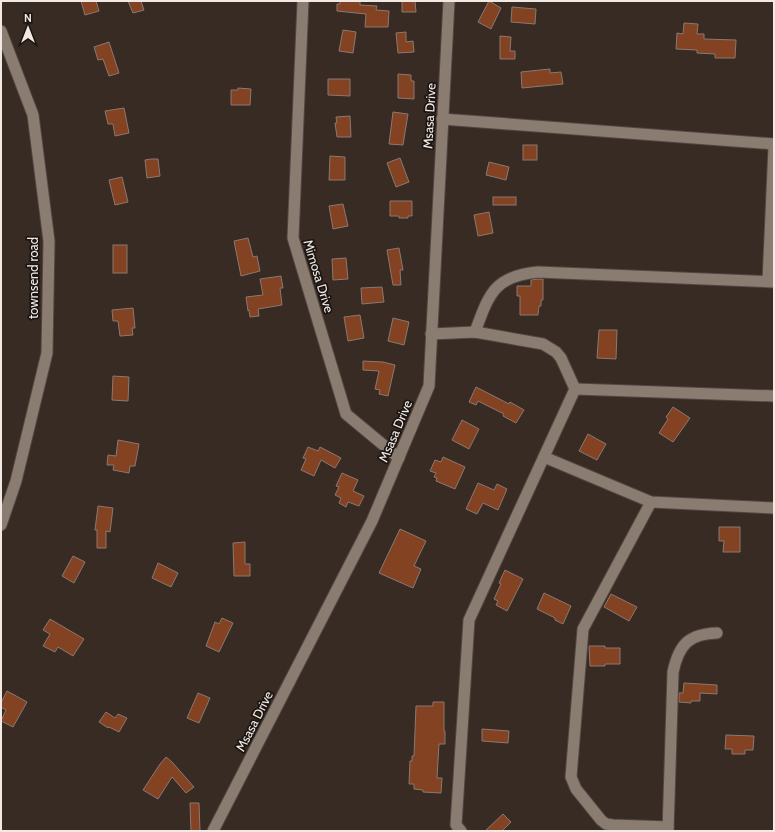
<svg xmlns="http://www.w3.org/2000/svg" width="775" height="832" viewBox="0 0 775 832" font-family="Cabin,sans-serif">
  <rect width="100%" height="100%" fill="#382b23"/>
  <g fill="#834222" stroke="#8a7972">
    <path d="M81,1h15l3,10 -14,4z"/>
    <path d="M128,1h13l3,9 -11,3z"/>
    <path d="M340,1h20v4l17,1 -1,4 13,1 -1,16h-23l1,-13 -29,-3v-7h3z"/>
    <path d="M402,1h13l1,11h-14z"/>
    <path d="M489,1l12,7 -10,21 -13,-7z"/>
    <path d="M512,7l24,2 -1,15 -24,-2z"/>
    <path d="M684,23l14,1 -1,10h7v5l32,1 -1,18h-20v-4l-18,-1v-3l-21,-1 1,-16 6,1z"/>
    <path d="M343,30l13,2 -3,21 -14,-2z"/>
    <path d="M406,32v10l7,-1 1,11 -16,1 -2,-20z"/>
    <path d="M500,36l11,1 -1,14h5v8h-15z"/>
    <path d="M109,42l10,31 -10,3 -6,-17 -5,1 -4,-13z"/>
    <path d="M550,69v4l11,-1 2,12 -41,4 -1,-16z"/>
    <path d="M398,74l13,1v6h3v18l-16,-1z"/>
    <path d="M328,79h22v17l-22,-1z"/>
    <path d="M238,88l13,1 -1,16h-19v-15h7z"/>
    <path d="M124,108l5,25 -14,3 -2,-12h-5l-3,-13z"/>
    <path d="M393,112l15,2 -5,31 -14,-1z"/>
    <path d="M350,116l1,21h-14l-2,-14h2l-1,-6z"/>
    <rect x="523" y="145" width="14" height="15"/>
    <path d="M330,156l15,1v23h-16z"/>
    <path d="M400,158l9,24 -13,5 -9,-24z"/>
    <path d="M151,159h7l2,17 -13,2 -2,-18z"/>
    <path d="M489,162l20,5 -3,13 -20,-5z"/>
    <path d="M122,177l6,25 -13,3 -6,-25z"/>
    <rect x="493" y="197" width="23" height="8"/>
    <path d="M390,201h22v15h-4v2h-9v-2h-9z"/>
    <path d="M343,204l5,22 -15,3 -4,-23z"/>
    <path d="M489,212l4,21 -15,3 -4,-21z"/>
    <path d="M248,238l5,19 4,-1 3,15 -19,5 -7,-35z"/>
    <rect x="113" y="245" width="14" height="28"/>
    <path d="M399,248l4,22h-3l1,15h-8l-6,-35z"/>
    <path d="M346,258l2,21 -15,1 -1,-21z"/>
    <path d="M281,276l2,12h-3l2,17 -24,4 1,7 -9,1 -1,-7 -1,1 -2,-14 17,-2 -3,-16z"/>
    <path d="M538,279h5v21h-2v6h-2l-1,9h-18v-19h-3v-10h14v-6z"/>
    <path d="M382,287l2,15 -22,2 -1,-16z"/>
    <path d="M133,308l2,20h-3l1,7 -13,1 -2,-15h-5l-1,-11z"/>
    <path d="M360,315l4,23 -16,3 -4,-24z"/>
    <path d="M393,318l16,4 -5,23 -16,-4z"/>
    <path d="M599,330h18l-1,29 -19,-1z"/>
    <path d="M363,361l20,1 12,3 -7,31 -9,-2 1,-4 -5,-1 4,-18 -16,-1z"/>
    <path d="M113,376l16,1 -1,24 -16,-1z"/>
    <path d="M476,387l33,17 1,-2 14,8 -8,13 -13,-7 1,-2 -26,-13 -2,4 -7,-3z"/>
    <path d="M673,407l17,11 -17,24 -14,-9 9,-14 -2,-2z"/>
    <path d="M462,420l17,9 -10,20 -17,-9z"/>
    <path d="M588,434l18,10 -9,16 -18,-9z"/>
    <path d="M118,440l21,4 -4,22h-5l-1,7 -16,-3 1,-5h-7l1,-10 8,1z"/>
    <path d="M308,447l10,4 2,-4 21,11 -6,10 -14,-8 -7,16 -13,-6 5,-11 -3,-1z"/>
    <path d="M443,457l22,10 -10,22 -19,-8 1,-3 -3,-1 2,-4 -6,-2 5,-11 6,2z"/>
    <path d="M342,473l16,7 -5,11 11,5 -5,10 -11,-4 -2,5 -7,-4 2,-5 -6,-3 4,-8 -3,-1z"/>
    <path d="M478,483l16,7 3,-6 10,5 -9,21 -15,-7 -6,11 -11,-5z"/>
    <path d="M98,506l15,2 -3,24 -4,-1v17h-9v-18h-2z"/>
    <path d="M719,527h21v25h-17l1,-11h-5z"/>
    <path d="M400,529l26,12 -12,25 7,3 -8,19 -34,-15z"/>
    <path d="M245,542v22h5v12h-16l-1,-33z"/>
    <path d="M73,556l12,6 -11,21 -12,-7z"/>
    <path d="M158,563l20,10 -7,14 -19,-9z"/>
    <path d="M505,570l18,9 -16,32 -11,-6 2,-4 -4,-2 7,-15 -2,-1z"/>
    <path d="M544,593l27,13 -8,18 -8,-4v-2l-18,-9z"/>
    <path d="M611,594l26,13 -8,14 -25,-14z"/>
    <path d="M222,618l11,5 -14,29 -13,-6 9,-24 4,2z"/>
    <path d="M50,619l34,20 -11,17 -15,-9 -3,5 -12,-6 7,-12 -7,-4z"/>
    <path d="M589,646h16v2h15v16h-15v2h-15z"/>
    <path d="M684,683l33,2v9l-17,-1v8h-9v2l-12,-1v-9h4z"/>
    <path d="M7,691l20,11 -14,25 -12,-6 5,-11 -5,-3v-4z"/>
    <path d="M198,693l12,5 -11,25 -12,-5z"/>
    <path d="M433,702h11v29h1v13h-6l-2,34h5l-1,15 -18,-1v-2l-9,-1v-5h-5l1,-23h2v-5h2l2,-50h17z"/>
    <path d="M106,712l9,6 3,-4 9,4 -8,14 -10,-5 -1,1 -9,-6z"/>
    <path d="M482,729l27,2 -1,12 -26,-2z"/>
    <path d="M726,735l28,1 -1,14h-8v4h-13v-5h-7z"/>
    <path d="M166,757l6,5 22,25 -8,6 -14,-16 -14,22 -15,-9 17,-26z"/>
    <path d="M190,803h9l1,28h-9z"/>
    <path d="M503,814l8,8 -9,9h-17z"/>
  </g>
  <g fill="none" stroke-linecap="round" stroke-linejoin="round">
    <defs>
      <g id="street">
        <path d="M303,1l-10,237 53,176 53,44"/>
        <path d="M1,31l32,84 16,126 -2,112 -31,128 -15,44"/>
        <path d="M442,119l332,25"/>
        <path d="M768,281l6,-134"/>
        <path d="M475,332c14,-38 19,-56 63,-60l236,10"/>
        <path d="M431,334l44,-2 68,12 13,8 5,6 14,31 -106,231 -13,205 5,6"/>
        <path d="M575,389l199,7"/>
        <path d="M544,457l107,45 123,6"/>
        <path d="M651,502l-68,127 -12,148 5,12 25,31 5,4 7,1 55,2"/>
        <path d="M213,831l159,-310 57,-135 20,-385"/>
        <path d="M668,831l5,-159c6,-28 16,-38 44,-39"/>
      </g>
    </defs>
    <use href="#street" stroke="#524740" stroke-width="13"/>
    <use href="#street" stroke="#8b7c72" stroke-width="11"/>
  </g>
  <g text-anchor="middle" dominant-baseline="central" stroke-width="3.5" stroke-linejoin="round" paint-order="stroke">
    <g font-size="13" fill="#f2e9e4" stroke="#1b1512">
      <text transform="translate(429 116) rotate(-87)">Msasa Drive</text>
      <text transform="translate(319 276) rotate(73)">Mimosa Drive</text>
      <text transform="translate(33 278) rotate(-90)">townsend road</text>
      <text transform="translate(395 431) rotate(-67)">Msasa Drive</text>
      <text transform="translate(254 721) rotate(-63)">Msasa Drive</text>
    </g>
  </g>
  <rect width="775" height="832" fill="none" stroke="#f2e9e4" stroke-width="4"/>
  <g transform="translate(28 28)" stroke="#1b1512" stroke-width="3" paint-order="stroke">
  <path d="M0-3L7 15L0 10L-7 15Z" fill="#f2e9e4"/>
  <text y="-6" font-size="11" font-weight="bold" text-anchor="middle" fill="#f2e9e4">N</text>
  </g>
</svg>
